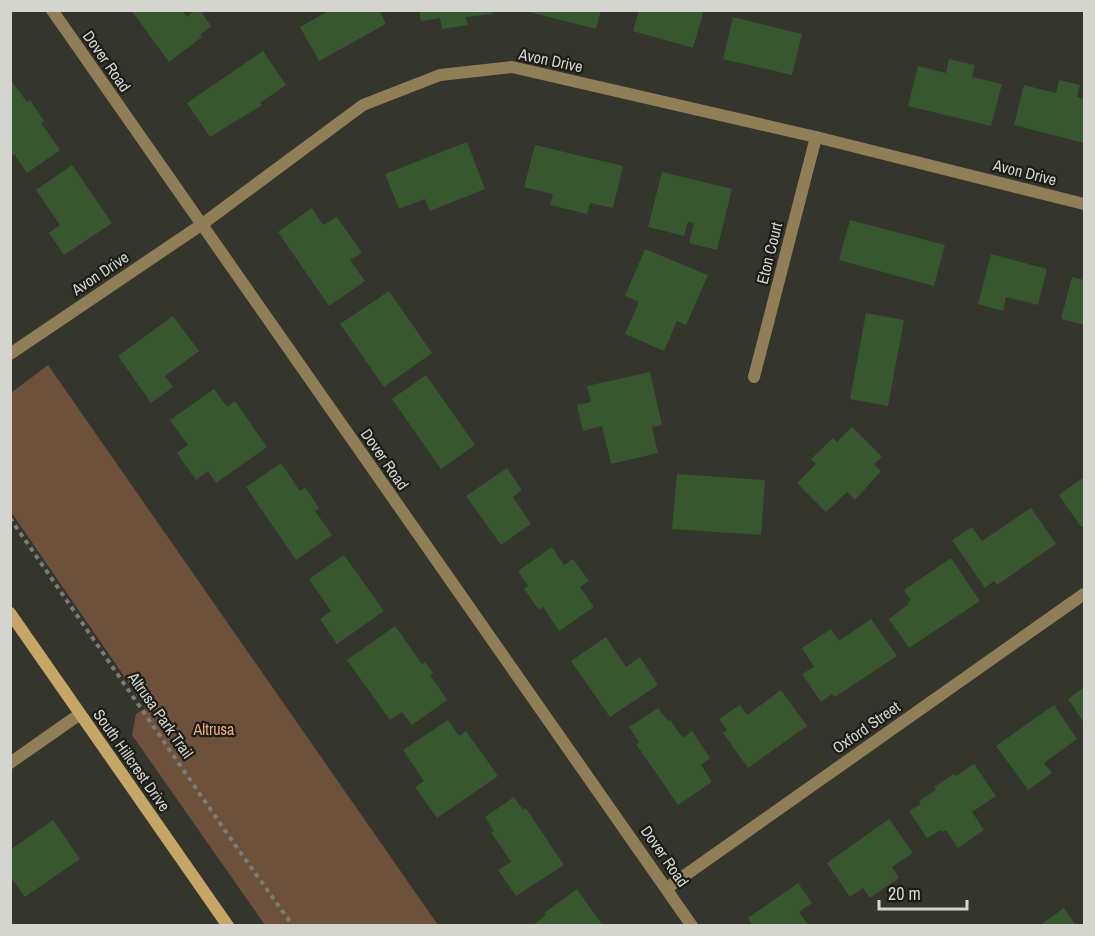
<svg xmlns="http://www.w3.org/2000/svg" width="1095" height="936" viewBox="0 0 1095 936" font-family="'Archivo Narrow',sans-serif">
  <rect width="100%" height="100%" fill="#34352c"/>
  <path fill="#6e513b" d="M48,365l390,560h-173l-133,-190 4,-21 10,-6 -135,-196v-119z"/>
  <g fill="#37572f">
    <path d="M131,10h51l5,7 8,-7h5l11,16 -11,9 2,2 -33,25z"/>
    <path d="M330,10h49l7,14 -67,37 -19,-34z"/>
    <path d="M419,10h73v4l-26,3 2,8 -26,4 -2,-11 -19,3z"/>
    <path d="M522,10h79l-5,19z"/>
    <path d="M639,10h65l-11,38 -60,-17z"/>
    <path d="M733,17l69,17 -10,41 -69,-16z"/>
    <path d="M263,51l23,34 -26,18 2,2 -52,32 -23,-34z"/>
    <path d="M949,59l26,6 -3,12 30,7 -11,42 -83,-20 10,-40 28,7z"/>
    <path d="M10,79l17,23 3,-2 14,21 -3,2 19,27 -33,23 -13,-19 -4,3z"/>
    <path d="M1059,80l21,5 -3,12 7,2v44l-70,-18 10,-40 32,8z"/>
    <path d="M467,142l18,47 -55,22 -5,-12 -26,10 -14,-35z"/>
    <path d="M535,145l88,21 -10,42 -23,-5 -3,11 -37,-9 3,-11 -29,-7z"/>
    <path d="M72,165l40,58 -48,32 -15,-22 11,-8 -24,-35z"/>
    <path d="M662,172l70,17 -15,61 -28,-7 5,-20 -6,-1 -4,14 -36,-9z"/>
    <path d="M312,208l11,17 14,-8 25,36 -12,7 15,21 -36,25 -51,-74z"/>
    <path d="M850,220l95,25 -11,41 -95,-26z"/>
    <path d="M645,249l63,26 -22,50 -9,-4 -13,30 -39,-17 14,-32 -14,-6z"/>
    <path d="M991,254l56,15 -9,36 -32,-8 -3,14 -25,-7z"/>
    <path d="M1072,277l12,3v45l-23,-6z"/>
    <path d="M389,291l43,62 -48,34 -44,-63z"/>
    <path d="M866,313l38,7 -16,86 -38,-7z"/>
    <path d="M173,316l26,35 -34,25 8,11 -22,16 -33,-47z"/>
    <path d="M650,372l12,53 -10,2 6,26 -47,11 -9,-38 -19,5 -6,-26 14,-3 -4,-16z"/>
    <path d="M426,375l49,70 -34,24 -49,-70z"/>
    <path d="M214,389l13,18 8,-6 32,46 -51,36 -8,-12 -12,9 -19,-27 11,-8 -18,-25z"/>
    <path d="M852,427l30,30 -8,7 7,7 -26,29 -8,-8 -21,20 -29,-29 19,-19 -5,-5 22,-21 4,4z"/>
    <path d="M281,463l19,28 5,-4 14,21 -4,3 17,24 -36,25 -50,-73z"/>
    <path d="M507,468l15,22 -9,7 18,27 -30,21 -35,-49z"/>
    <path d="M677,474l88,6 -4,55 -89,-6z"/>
    <path d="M1084,477v48l-3,2 -22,-32z"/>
    <path d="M1031,508l25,36 -59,41 -3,-4 -9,7 -33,-48 20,-13 10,14z"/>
    <path d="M552,547l12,18 9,-6 16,22 -9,6 14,20 -35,24 -16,-24 -4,3 -15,-21 4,-3 -10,-15z"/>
    <path d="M344,555l40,56 -47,33 -17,-25 11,-8 -22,-32z"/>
    <path d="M951,558l29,43 -71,47 -20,-29 20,-15 -1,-2 3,-2 -7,-10z"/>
    <path d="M871,619l26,37 -62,41 -3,-3 -11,8 -19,-28 12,-7 -12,-19 29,-19 8,12z"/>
    <path d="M395,626l27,38 3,-2 8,11 -3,2 17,25 -35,25 -10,-13 -12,8 -43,-60z"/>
    <path d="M606,637l20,30 14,-10 18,28 -48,32 -39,-56z"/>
    <path d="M1084,687v36l-16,-24z"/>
    <path d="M781,690l26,36 -59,42 -25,-35 4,-3 -8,-11 21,-14 7,10z"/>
    <path d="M1054,705l23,34 -33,24 8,10 -24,17 -32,-44z"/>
    <path d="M658,708l10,13 2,-1 13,18 9,-7 18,27 -9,7 11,17 -34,23 -42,-61 3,-2 -10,-15z"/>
    <path d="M448,720l11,16 7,-5 32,45 -61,42 -22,-31 9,-6 -21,-31z"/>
    <path d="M974,764l22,32 -24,16 12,18 -26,18 -12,-18 -4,2 -1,-2 -14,8 -18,-27 12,-7 -2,-3 17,-11 -2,-3 20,-13 2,2z"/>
    <path d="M514,797l9,13 3,-2 38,57 -48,31 -18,-26 13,-8 -20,-30 3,-1 -9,-14z"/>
    <path d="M889,819l24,34 -21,14 7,11 -29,20 -7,-10 -13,9 -23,-34z"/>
    <path d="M53,820l27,39 -55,38 -15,-21v-26z"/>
    <path d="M798,883l14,20 -13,9 10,14h-56l-5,-8z"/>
    <path d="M577,889l26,37h-68l-1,-2 12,-9 -2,-2z"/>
    <path d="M1064,908l12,18h-37z"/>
  </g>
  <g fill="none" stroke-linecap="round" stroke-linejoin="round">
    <path stroke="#7b7c75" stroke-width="4" stroke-dasharray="4.5 4.5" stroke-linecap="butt" d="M10,518l223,324 60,84"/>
    <g stroke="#907e56" stroke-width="12">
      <path d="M52,10l640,916"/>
      <path d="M10,354l191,-129 162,-120 77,-30 72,-8 304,70 268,67"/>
      <path d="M754,377l62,-240"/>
      <path d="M10,763l70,-49"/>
      <path d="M667,888l417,-294"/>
    </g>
    <path stroke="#c5a665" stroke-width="12" d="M10,613l218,313"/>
  </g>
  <g text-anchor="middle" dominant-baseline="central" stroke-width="4.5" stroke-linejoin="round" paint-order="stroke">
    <g font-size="16" fill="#d4d5cf" stroke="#1c1c18">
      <text transform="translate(551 60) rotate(12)">Avon Drive</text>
      <text transform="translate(107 61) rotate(55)">Dover Road</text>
      <text transform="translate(1025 172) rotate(14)">Avon Drive</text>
      <text transform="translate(769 253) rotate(-76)">Eton Court</text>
      <text transform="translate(100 273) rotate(-34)">Avon Drive</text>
      <text transform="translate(385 459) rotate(55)">Dover Road</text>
      <text transform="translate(161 715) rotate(55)">Altrusa Park Trail</text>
      <text transform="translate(866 727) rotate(-35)">Oxford Street</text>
      <text transform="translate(132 760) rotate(55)">South Hillcrest Drive</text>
      <text transform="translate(665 856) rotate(55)">Dover Road</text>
    </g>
    <g font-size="16" fill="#f1ae79" stroke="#1c1c18">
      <text x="214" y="729">Altrusa</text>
    </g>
  </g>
  <rect width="1095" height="936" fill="none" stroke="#d4d5cf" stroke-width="24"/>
  <path d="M879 900v9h88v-9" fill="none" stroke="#d4d5cf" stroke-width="3"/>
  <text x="888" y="900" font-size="18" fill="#d4d5cf" stroke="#1c1c18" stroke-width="4.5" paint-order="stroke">20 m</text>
</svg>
